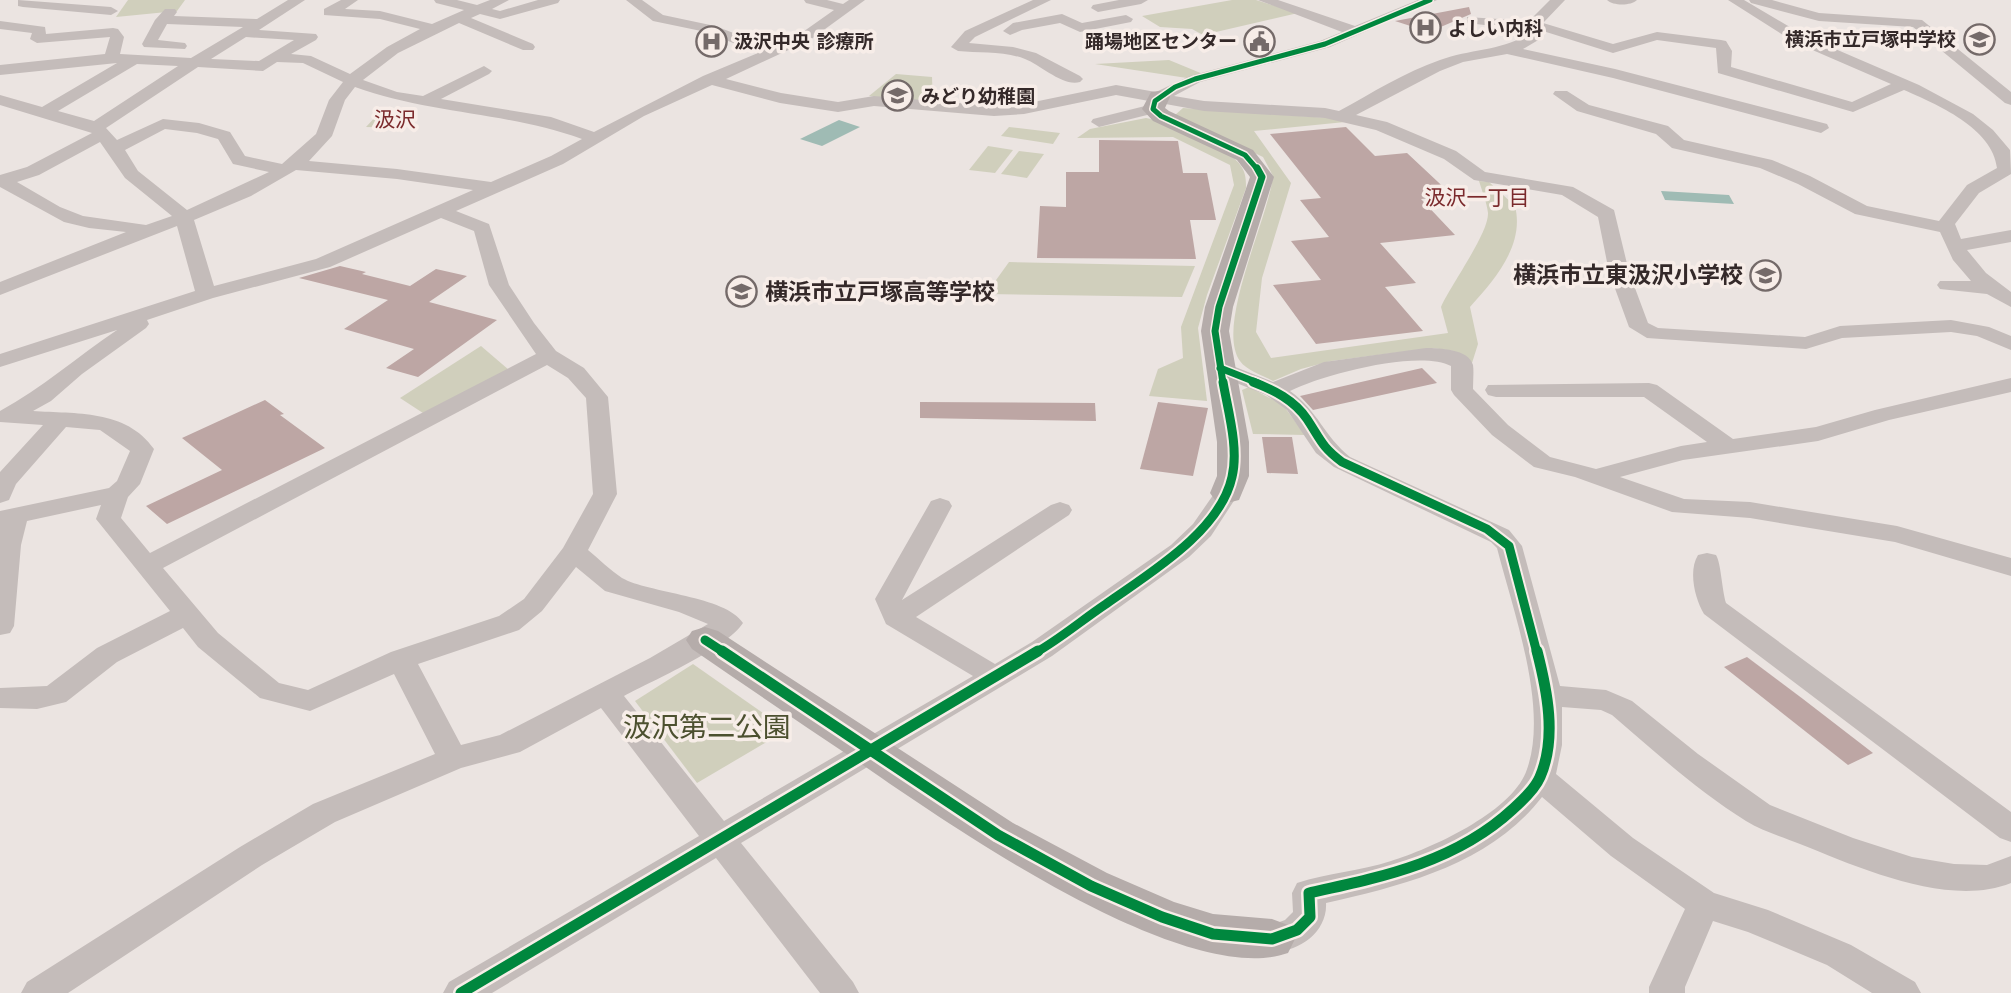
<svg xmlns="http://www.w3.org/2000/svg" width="2011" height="993" viewBox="0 0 2011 993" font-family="'DejaVu Sans','Noto Sans JP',sans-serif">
  <rect width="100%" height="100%" fill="#ebe4e1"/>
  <g fill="#d0cfbc">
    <path d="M128,0h57l-8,11 -61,6z"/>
    <path d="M1232,0h24l42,13 -95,22 -11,-6 -32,-2 -18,-11z"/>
    <path d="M1169,60l34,14 -16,4 -92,-14z"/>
    <path d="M896,74l36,3 1,26 -64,-7z"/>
    <path d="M1183,108l146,10 16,4 -91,9 37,52 -29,95 -6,54 15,26 177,-25 -7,-26c9,-21 48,-74 47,-94 -1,-10 -6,-22 -9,-32l10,1 26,24c10,40 -21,74 -45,101l8,37 -6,19 -18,-12 -22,-3 -101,13 -30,8 -28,12c-9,-5 -27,-11 -33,-20 -25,-35 28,-141 33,-185l-10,-19 -88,-42z"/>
    <path d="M380,112h24l-2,3 13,1 -14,12 -35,-1z"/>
    <path d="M1146,118l10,2c21,9 74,28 85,46 5,7 5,15 5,22l-39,107 -9,33 9,73 -58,-5 9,-27 25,-11 -2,-31 53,-142 -4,-20 -57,-28 -96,1 13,-9z"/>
    <path d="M1009,127l51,6 -7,11 -52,-8z"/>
    <path d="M988,146l25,4 -18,23 -26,-3z"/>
    <path d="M1019,151l25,3 -17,24 -26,-4z"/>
    <path d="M1009,262l186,4 -13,31 -196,-3z"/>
    <path d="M481,346l28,24 -86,43 -23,-15z"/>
    <path d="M1249,387l34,18 22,30 -52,-1 -11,-44z"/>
    <path d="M693,664l94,66 -90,53 -62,-82z"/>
  </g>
  <g fill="#9fbbb4">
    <path d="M839,120l21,7 -38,19 -22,-7z"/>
    <path d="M1661,191l68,4 5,9 -69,-4z"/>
  </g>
  <g fill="#bda6a4">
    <path d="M1469,7l2,7 -42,18 -34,-11z"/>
    <path d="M1346,127l29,29 32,-3 46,43 -32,3 34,36 -75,8 36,40 -31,4 38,44 -107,13 -43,-59 48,-5 -30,-39 38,-4 -29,-37 21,-2 -51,-64z"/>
    <path d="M1099,140l79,1 5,32h24l9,47h-26l6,39 -159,-1 3,-52 26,1v-35h33z"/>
    <path d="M340,266l26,6 -4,2 48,12 26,-17 31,7 -38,26 68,18 -79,57 -32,-9 28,-19 -70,-20 44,-29 -89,-22z"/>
    <path d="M1422,368l15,15 -124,27 -13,-14z"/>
    <path d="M265,400l19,14 -4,1 45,33 -158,76 -21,-18 76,-36 -40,-32z"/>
    <path d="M920,402l175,1 1,18 -176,-3z"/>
    <path d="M1158,402l50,6 -15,68 -53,-7z"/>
    <path d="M1262,437h30l6,37 -31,-1z"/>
    <path d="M1747,657l56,42 70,54 -25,12 -124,-98z"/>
  </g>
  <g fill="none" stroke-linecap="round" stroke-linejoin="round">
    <g fill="#c4bcba" fill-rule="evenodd">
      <path d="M18,0l93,7 7,4 -7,4 -88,-8 -5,-1z"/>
      <path d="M288,0h17l-46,30 57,4 2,3 -2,3 -25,14 20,2 39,18 37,-27 33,-18 -40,-10 -56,-4v-6l17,-9h17l-13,9 35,2 52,13 32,-14 -28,-7 -2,-3h23l20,5 13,-5h19l-17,9 8,2 38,-11h22l-2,3 -58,16 -20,-5 -9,4 62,26 2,3 -2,3h-10l-64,-27 -61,30 -35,27 34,12 26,4 61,-30 8,5 -3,3 -48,25 110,18 43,15 109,-56 55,-23 -52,-21 -53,-11 -27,-21h16l21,15 52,11 56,21 29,-13 34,-24 -28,-7 -2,-3h23l16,4 6,-4h16l-55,40 -84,39 55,14 57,9 36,-6 120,10 30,-2 92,-19 40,7 34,-16 130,-35 22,-9 -84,-32h20l77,26 63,-26h19l-107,47 -130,35 -26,14 30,5 121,7 14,3c33,-18 66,-39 101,-51 30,-11 61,-9 88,-26v-4l-61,-7v-6l62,4 21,-21h15l-22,23 70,21 44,-12 64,8 5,1 6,10 -1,16 121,35 39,-18 -97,-42 -66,-42h16l61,36 114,49 54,29 20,16 17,20 1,24 -32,19 -24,31 6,15 50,-9v12l-44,8 19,23 25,19v15l-24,-13 -47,-5 -3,-4 3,-4h31l-18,-21 -13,-28 -85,-18 -57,-30 -38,-16 -88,-20 -16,-14 -79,-23 -24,-17 2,-3h12l22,14 79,21 16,14 88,20 38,16 57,30 72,15 28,-36 30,-17c-4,-40 -61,-64 -93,-78l-51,22 -135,-39 -2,-25 -59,-8 -44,13 -70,-22 -3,8 -17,10 92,20 212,55 2,4 -8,5 -208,-55 -106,-24 -44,8 -23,9 -84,44 31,7 69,29 29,21 88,15 41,23 15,62 19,51 10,5 147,9 35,-11 111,-6 38,7 22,9v14l-34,-14 -26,-4 -109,6 -36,11 -159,-11 -18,-11 -20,-55 -11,-55 -36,-22 -88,-15 -30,-21 -68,-29 -51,-12 -121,-7 -88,-16 -92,19 -30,2 -120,-10 -36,6 -58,-9 -68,-18 -68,31 -81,48 -107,47 33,13 20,61 25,38 22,28 28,17 24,29 9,97 -29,56c11,9 22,20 34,28 26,15 104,18 121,45 -16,25 -91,58 -119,73l100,125 249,-145 -87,-52 -11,-25 56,-98 9,-3 9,3 3,5 -50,94 149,-95 9,-3 9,3 3,5 -3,5 -153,102 79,47 37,-22 139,-97 22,-21 25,-36 9,-2 9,2 3,5 -28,43 -22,21 -137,99 -311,187 112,139 6,11h-39l-104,-135 -224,135h-49l6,-11 250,-146 -98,-128 -81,44 -59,16 -126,54 -73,43 -194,128h-47l6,-11 213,-135 73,-43 122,-50 -41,-80 -84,37 -50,-13 -62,-51 -15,-19 -66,34 -51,40 -29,7 -37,-1v-20l47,-2 50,-38 73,-37 -74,-92 5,-14 -74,16 -6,24 -7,81 -4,7 -10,2v-124l109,-23 8,-7 13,-30 -30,-21 -34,-3 -50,57 -7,16 -9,3v-31l43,-47 -43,-3v-11c42,-23 77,-54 117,-81l-117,37v-13l195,-63 -18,-65 -177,69v-13l126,-50 -37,-4 -25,-6 -64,-35v-12l27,-8 65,-34 -92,-28v-10l42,12 75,-44 -117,12v-10l105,-11 5,-17 -73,6 -7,-4 2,-6 -32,-4v-8l45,6 1,7 67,-6 5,1 6,8 -4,17 71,4 52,-31 -76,-3 -9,16 27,3 2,3 -2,3 -41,-2 -2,-3 13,-24 10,-11h10l2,3 -3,4 83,3zM246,37l48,3 -35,21 -48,-2zM277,62l26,1 40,19 -14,18 -13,34 -34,30 -37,-8 -15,-24 -31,-9 -36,-4 -46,21 -11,-12 92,-61 65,4zM137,64l41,2 -84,55 -36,-10zM355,87c74,27 153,25 227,52l-31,17 -60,26 -94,-13 -88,-8 23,-25 13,-36zM165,129l32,4 21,6 15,25 36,8 -82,38 -49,-39 -13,-21zM100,142l25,36 47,38 -26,9 -63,-9 -23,-9 -43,-25 22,-7zM296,170l101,9 76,11 -157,69 -102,27 -20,-66 57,-24zM441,218l33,13 15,54 47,69 -386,199 -29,-35 7,-21 12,-13 14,-35c-28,-40 -79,-35 -121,-38l18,-10 31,-27 64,-46 3,-4 -2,-4 66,-22 117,-31zM547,365l21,13 18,20 7,96 -30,54 -39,51 -25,17 -108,36 -83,38 -29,-7 -61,-50 -55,-65zM576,567l29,24 74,21 29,12 -58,34 -150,77 -39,10 -43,-81 101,-34 23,-19z"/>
      <path d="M1033,0h18l-76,37 -6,6 44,4 23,6 44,23 3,3 -3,3c-17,5 -39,-17 -55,-23 -20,-8 -46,-6 -67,-8l-7,-4 14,-16z"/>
      <path d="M1119,0h29l-7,4 -43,8 -7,-4 2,-3z"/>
      <path d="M1607,0h30c-6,6 -24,6 -30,0z"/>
      <path d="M1749,0h23l47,13 103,7 89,72v13l-6,-2 -92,-76 -94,-6 -68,-18z"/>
      <path d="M1062,14l20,9 44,-8 7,4 -2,3 -51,10 -20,-9 -38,7 -12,5 -7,-4 10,-8z"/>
      <path d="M1153,104l6,2 2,3 -2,3 -60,15 -8,-5 2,-3z"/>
      <path d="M1426,348c13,0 43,1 47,17 1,7 0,16 0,24l35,36 42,32 46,12 85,-23 26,-4 -63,-45h-148l-8,-2 -3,-5 3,-5 161,-2 8,2 76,54 83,-12 59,-17 136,-32v14l-122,28 -71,21 -135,19 -63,17 64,22 66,3 147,24 114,32v18l-116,-34 -145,-24 -78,-6 -97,-35 -41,-10 -42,-32 -38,-40 -3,-5v-24c-32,-17 -130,9 -161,25 28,20 34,45 60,66l159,73 13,16 38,140 46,4 26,11 66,53 72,51 83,33 59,19 42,7 33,1 24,-9v27c-62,25 -151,-15 -211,-39 -17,-7 -38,-13 -54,-23 -48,-30 -91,-69 -134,-106l-11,-5 -39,-3v38l-6,29 77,64 81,55 54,17 83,35 64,37 6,11h-49l-45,-28 -79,-33 -35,-11 -28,66v6h-36v-6l36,-78 -74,-53 -69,-59c-52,67 -137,88 -216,106 2,33 -37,56 -66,46l-5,-10 5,-10 25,-9 8,-8 -1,-19 5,-10c31,-10 63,-12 94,-22 39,-12 119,-48 135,-89 24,-62 -13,-161 -29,-224l-6,-6 -157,-75 -18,-14 -29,-43 -21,-15 -54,-22 -3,-5 3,-5 8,-2 53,21 51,-20z"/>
      <path d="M1707,553l9,2c5,8 6,35 10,48l285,209v30l-11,-4 -296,-224c-9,-15 -16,-43 -6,-59z"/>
    </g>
    <g fill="#b5acaa" fill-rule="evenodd">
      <path d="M1159,91l8,1 3,5 -5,11 4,3 84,39 21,27 -41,130 -4,24 20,111v34l-10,24 -12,3 -12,-3 -5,-7 7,-17v-34l-16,-111 4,-24 45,-130 -13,-17 -84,-39 -11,-12 9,-17z"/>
      <path d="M705,627l13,4 295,192 94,50 67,29 39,12 59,5 16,6 7,14 -7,14c-105,37 -347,-134 -434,-194 -54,-36 -108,-73 -162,-110l-6,-9 6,-9z"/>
    </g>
    <defs>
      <path id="cycleway-far3" d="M1258,170l-13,-15 -84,-39 -8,-7 2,-8 20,-14 20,-8 130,-35 105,-44"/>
      <g id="cycleway-far2">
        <path d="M1220,368l38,15"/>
        <path d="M1223,383l-8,-52 4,-24 43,-130 -5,-9"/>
      </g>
      <g id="cycleway-far1">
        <path d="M1253,382c21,8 41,18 54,37 14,21 14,27 35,43l145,67 22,17 28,107"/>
        <path d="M705,640l20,13"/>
        <path d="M1035,653c25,-14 47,-33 71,-49 42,-30 114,-72 126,-127 7,-29 -4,-66 -9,-95"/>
      </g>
      <g id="cycleway">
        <path d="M722,651l276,184 93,51 71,31 51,17 59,5 25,-9 13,-13 -1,-24c73,-16 147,-31 204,-84 9,-8 22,-20 27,-32 17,-39 7,-87 -3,-126"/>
        <path d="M461,993l577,-342"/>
      </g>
    </defs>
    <use href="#cycleway-far3" stroke="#f7ede8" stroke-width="8"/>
    <use href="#cycleway-far2" stroke="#f7ede8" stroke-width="10"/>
    <use href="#cycleway-far1" stroke="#f7ede8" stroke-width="13"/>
    <use href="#cycleway" stroke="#f7ede8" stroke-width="16"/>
    <use href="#cycleway-far3" stroke="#00873e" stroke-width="5"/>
    <use href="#cycleway-far2" stroke="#00873e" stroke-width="7"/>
    <use href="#cycleway-far1" stroke="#00873e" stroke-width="9"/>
    <use href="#cycleway" stroke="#00873e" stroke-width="11"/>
  </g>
  <defs>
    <symbol id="hospital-ring" viewBox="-11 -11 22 22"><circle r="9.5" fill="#f7ede8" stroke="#746a69" stroke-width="1.5"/><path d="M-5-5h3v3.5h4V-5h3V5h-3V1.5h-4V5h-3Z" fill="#746a69"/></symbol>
    <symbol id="school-ring" viewBox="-11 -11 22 22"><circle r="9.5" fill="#f7ede8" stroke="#746a69" stroke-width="1.5"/><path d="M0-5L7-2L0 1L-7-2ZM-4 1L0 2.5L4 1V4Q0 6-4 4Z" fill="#746a69"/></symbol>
    <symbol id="civic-ring" viewBox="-11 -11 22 22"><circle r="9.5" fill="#f7ede8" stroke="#746a69" stroke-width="1.5"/><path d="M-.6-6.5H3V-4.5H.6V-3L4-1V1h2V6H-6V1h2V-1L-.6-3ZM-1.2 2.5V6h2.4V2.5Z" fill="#746a69"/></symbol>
  </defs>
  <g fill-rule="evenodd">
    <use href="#hospital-ring" x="1408" y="10" width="35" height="35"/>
    <use href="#school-ring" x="1962" y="22" width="35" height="35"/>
    <use href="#hospital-ring" x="694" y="24" width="35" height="35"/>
    <use href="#civic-ring" x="1242" y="24" width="35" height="35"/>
    <use href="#school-ring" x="880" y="78" width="35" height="35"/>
    <use href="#school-ring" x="1748" y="258" width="35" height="35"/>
    <use href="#school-ring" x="724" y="274" width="35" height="35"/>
  </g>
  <g text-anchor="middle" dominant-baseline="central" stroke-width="7" stroke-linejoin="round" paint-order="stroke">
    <g font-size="19" font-weight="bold" fill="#342929" stroke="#f7ede8" text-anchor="start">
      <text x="1448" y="28">よしい内科</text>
      <text x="1956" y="39" text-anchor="end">横浜市立戸塚中学校</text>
      <text x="734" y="41">汲沢中央 診療所</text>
      <text x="1237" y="41" text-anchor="end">踊場地区センター</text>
      <text x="921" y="96">みどり幼稚園</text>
    </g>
    <g font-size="21" fill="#7b2a2c" stroke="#f7ede8">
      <text x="395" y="120">汲沢</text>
    </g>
    <g font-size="21" fill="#7b2a2c" stroke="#f7ede8">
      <text x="1477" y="198">汲沢一丁目</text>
    </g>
    <g font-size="23" font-weight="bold" fill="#342929" stroke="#f7ede8" text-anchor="end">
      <text x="1743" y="275">横浜市立東汲沢小学校</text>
      <text x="765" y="292" text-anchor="start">横浜市立戸塚高等学校</text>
    </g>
    <g font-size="28" fill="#4c502f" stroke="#f7ede8">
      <text x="707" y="727">汲沢第二公園</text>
    </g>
  </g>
</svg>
